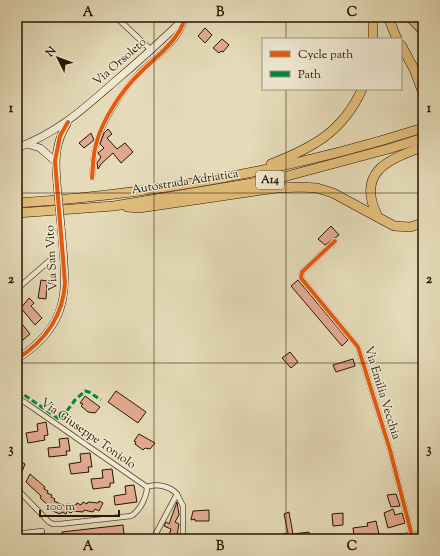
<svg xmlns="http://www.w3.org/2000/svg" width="440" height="556" viewBox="0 0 440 556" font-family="'Sorts Mill Goudy',serif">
  <rect width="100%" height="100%" fill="#e5dbb8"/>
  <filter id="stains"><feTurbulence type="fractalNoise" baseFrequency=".005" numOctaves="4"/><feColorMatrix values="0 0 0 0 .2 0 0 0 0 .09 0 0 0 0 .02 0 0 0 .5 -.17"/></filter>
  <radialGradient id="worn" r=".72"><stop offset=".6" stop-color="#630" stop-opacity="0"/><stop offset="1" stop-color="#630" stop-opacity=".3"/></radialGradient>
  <g fill="#e1aa90" stroke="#291500">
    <path d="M205,28l7,7 -7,8 -7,-7z"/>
    <path d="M222,39l7,6 -6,7 -2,-1 -2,2 -6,-5z"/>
    <path d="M108,129l4,5 -5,4 10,11 8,-6 8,9 -12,11 -8,-10 -12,11 -3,5 -1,-6 4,-6 -3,-4 6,-5 -4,-4 4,-11z"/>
    <path d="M91,133l3,7 -10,8 -5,-5z"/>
    <path d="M331,226l8,9 -14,10 -7,-6z"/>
    <path d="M41,280l6,1 -1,18 -8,-1z"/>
    <path d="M298,280l50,60 -6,6 -51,-60z"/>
    <path d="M29,298l5,5 -3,3 11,12 -7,7 -14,-17z"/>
    <path d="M22,324l8,10 -13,11v-16z"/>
    <path d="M290,352l8,10 -7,6 -9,-10z"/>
    <path d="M353,359l2,7 -19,6 -3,-7z"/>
    <path d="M116,391l30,21 -8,11 -30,-21z"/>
    <path d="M85,396l15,11 -5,6 -7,-1 -7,-6 2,-2 -3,-1z"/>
    <path d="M46,422l2,13 -4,1 1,4 -17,3 -2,-10 12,-2 -1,-7z"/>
    <path d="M139,434l16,9 -5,6 -5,-1 -2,2 -8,-6 1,-2 -2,-1z"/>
    <path d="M68,438l2,13h-4l1,4 -18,2 -1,-9 12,-1 -1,-8z"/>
    <path d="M90,453l2,14h-4l1,5 -18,2 -2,-10 12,-2 -1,-8z"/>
    <path d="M17,460l8,4 -8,20z"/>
    <path d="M112,469l2,14h-4v4l-17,2 -2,-10 12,-1 -1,-8z"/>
    <path d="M30,474l15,13 -1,2 4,2 -1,2 5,2 -1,2 4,2 -1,2 11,5 1,-2 10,1 1,-2 4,2 2,-3 4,2 1,-2 10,1 1,-2 4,2 -4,8 -4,-2 -2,3 -9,-2 -1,2 -10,-1 -2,2 -4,-2 -1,3 -4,-2 -2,2 -10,-4 1,-2 -11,-10 1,-2 -15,-14z"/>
    <path d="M134,485l3,17 -22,3 -1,-9 12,-2 -1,-8z"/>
    <path d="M396,494l4,12 -9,1 -4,-12z"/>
    <path d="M177,502l2,13 -4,7 4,2 -2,11h2l-1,4h-10l3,-10 -7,-3 2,-4 3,2z"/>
    <path d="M393,509l2,6 7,-2 3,10 -17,5 -4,-15z"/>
    <path d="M209,510v11h-14v-2l-4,1 2,-9z"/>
    <path d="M289,512l4,22 16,-2 1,7h-42v-2l20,-4 -4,-19z"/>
    <path d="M343,513v12l-10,1 -1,-12z"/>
    <path d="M376,521l3,13 -9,2 -1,-2 -15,2 -1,-8 15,-2 -1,-3z"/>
    <path d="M123,525l1,10 -34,4h-27l-1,-7z"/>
  </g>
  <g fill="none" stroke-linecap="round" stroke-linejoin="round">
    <defs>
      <g id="street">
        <path d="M116,17l35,33"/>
        <path d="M92,178c1,-11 1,-23 4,-33 7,-26 26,-54 44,-73 16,-15 39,-31 45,-53"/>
        <path d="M335,241l-33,31 -1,6 57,69 32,103 22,86"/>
        <path d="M17,289l32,-28"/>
        <path d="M17,398l9,5 121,84"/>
        <path d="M147,487c9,-4 23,-1 30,7"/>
        <path d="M17,492h3l29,30 4,2h7l71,-8c9,-5 16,-20 16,-29"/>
        <path d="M17,534l25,-3"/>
        <path d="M153,539l24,-45 6,12v33"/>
      </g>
      <g id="secondary">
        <path d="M27,144l13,4 15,13"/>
        <path d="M17,148c41,-16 64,-37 96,-65 25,-21 49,-43 73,-66"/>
        <path d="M57,183c-2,-23 -2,-40 10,-59"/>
        <path d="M17,359c57,-37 49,-73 44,-133"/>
        <path d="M384,539l39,-4"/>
      </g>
      <g id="highway">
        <path d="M373,17v22"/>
        <path d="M388,17l9,22"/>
        <path d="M410,17l13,14"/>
        <path d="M401,45l13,24 9,24"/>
        <path d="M271,164c41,-16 72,-32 91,-75"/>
        <path d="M17,203c138,-9 274,-33 406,-75"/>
        <path d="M127,207l12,1 137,-20 25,-1 16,1 16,5 61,33 16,1 13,-4"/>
        <path d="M17,213l97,-7 162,-27 112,-30 35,-11"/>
        <path d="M378,217c-22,-43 8,-58 45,-70"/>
      </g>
    </defs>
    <use href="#street" stroke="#58462e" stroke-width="6"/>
    <use href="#secondary" stroke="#291500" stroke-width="8"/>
    <use href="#highway" stroke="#291500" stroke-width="10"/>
    <use href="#street" stroke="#eee8d1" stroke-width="4.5"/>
    <use href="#secondary" stroke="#eee8d1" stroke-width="7"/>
    <use href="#highway" stroke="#e2be7c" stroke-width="9"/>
    <defs>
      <path id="secondary-bridge" d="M57,183l4,43"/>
    </defs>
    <use href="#secondary-bridge" stroke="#291500" stroke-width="8" stroke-linecap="butt"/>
    <use href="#secondary-bridge" stroke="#eee8d1" stroke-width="7"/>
    <path stroke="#00873e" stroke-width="3" stroke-dasharray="6 3" stroke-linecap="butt" d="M17,390l42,29h2l14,-19 10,-9 4,1 12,8"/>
    <defs>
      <g id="cycleway">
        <path d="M92,178c1,-11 1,-23 4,-34 7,-26 26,-54 45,-72 16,-16 38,-32 44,-54"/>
        <path d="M335,241l-33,31 -1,6 57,69 32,103 22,86"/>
        <path d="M17,359c28,-18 46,-42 48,-76l-10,-122 5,-25 8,-14"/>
      </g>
    </defs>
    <use href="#cycleway" stroke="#eee8d1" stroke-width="6"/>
    <use href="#cycleway" stroke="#e8590c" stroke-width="4"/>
  </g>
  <path fill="none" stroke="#291500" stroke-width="1" stroke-opacity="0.55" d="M154,17v522M286,17v22M286,89v450M17,193h406M17,363h406"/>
  <g text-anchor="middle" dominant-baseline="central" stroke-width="3" stroke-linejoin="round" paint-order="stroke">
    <rect fill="#eee8d1" stroke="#64543f" stroke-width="1" x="256" y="171" width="28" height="18" rx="3"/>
    <g font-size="11" font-weight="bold" fill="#291500">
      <text x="270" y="180">A14</text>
    </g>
    <g font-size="12" fill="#291500" stroke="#eee8d1">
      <text transform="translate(120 62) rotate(-41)">Via Orsoleto</text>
      <text transform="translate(185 182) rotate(-9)">Autostrada Adriatica</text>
      <text transform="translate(52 258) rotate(-93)">Via San Vito</text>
      <text transform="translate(382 393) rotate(73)">Via Emilia Vecchia</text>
      <text transform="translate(88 434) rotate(35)">Via Giuseppe Toniolo</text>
    </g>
  </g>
  <rect width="440" height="556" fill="none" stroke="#e5dbb8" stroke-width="44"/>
  <rect x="262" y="38" width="140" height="52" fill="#eee8d1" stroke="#9f947d"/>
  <rect x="270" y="51" width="20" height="6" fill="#e8590c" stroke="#9f947d"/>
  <text x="298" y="58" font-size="12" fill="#291500">Cycle path</text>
  <rect x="270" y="71" width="20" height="6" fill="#00873e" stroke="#9f947d"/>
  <text x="298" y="78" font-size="12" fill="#291500">Path</text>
  <g transform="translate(58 58) rotate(312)" stroke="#eee8d1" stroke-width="3" paint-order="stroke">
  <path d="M0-3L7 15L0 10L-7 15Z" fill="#291500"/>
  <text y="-6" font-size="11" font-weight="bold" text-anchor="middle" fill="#291500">N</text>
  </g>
  <path d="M40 510v6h79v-6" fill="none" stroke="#291500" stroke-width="2"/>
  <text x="46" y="510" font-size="12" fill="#291500" stroke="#eee8d1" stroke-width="3" paint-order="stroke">100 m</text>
  <rect x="22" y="22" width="396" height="512" fill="none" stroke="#291500" stroke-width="1.5"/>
  <g font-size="13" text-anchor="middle" font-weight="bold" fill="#291500">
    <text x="88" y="16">A</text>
    <text x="220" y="16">B</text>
    <text x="352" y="16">C</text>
    <text x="11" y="112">1</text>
    <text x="429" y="112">1</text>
    <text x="11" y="283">2</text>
    <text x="429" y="283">2</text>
    <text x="11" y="453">3</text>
    <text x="429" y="453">3</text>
    <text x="88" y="550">A</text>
    <text x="220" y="550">B</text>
    <text x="352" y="550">C</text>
  </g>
  <rect width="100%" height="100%" filter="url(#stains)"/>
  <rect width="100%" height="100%" fill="url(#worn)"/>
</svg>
